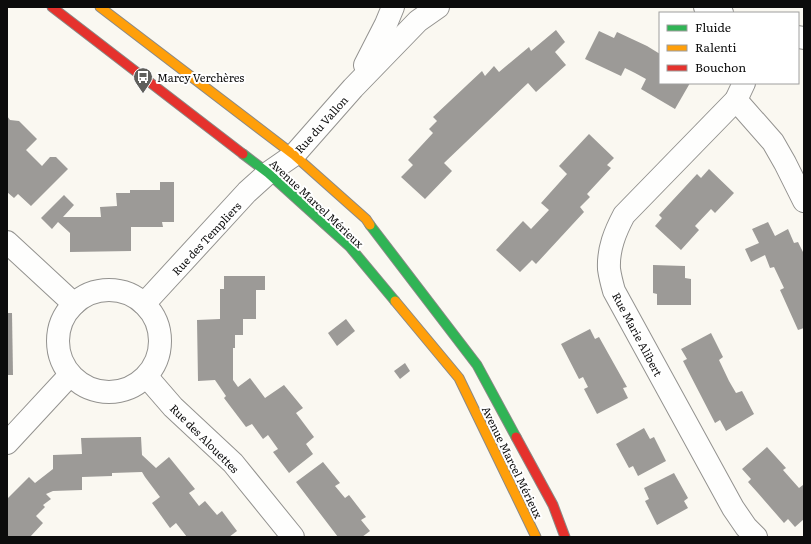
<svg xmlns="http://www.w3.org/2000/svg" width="811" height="544" viewBox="0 0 811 544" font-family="Literata,serif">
  <rect width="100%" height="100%" fill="#faf8f1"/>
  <g fill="#9c9a97">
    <path d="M556,30l9,12 -10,10 11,13 -30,27 -8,-9 -20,19 -64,61 8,8 -27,28 -24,-22 12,-12 -5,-5 25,-27 -4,-4 8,-8 -4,-4 49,-46 3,5 9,-10 5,6 30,-25 2,4z"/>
    <path d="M599,31l15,7 3,-6 30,14 13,8v29h30l-15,26 -34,-20 5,-10 -11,-6 -10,-5 -4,8 -36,-17z"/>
    <path d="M7,116l3,4 9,1 18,18 -11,11 16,16 8,-9h6l12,12 -37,37 -13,-12 -4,4 -7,-6z"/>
    <path d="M589,134l25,24 -7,7 4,3 -24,26 3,3 -10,10 4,5 -48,52 -4,-4 -12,12 -24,-22 27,-29 8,8 18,-19 -8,-7 26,-29 -8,-8z"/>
    <path d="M709,169l25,24 -19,20 -4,-4 -16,17 4,4 -18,20 -26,-24 7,-8 -3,-3 38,-41 4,4z"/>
    <path d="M160,182h14v40h-12l1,5h-32v24l-61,1v-19l-12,-11 -6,7 -11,-11 23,-23 10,10 -11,12h38l-1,-10 17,-1 -1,-13h14v-3h30z"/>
    <path d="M768,222l7,14 13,-7 6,14 4,-1 6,12v74l-6,2 -18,-40 4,-2 -10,-21 -4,1 -5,-13 -14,7 -6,-13 14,-6 -7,-14z"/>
    <path d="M653,265l32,1v12l6,1v26h-34v-11l-4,-1z"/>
    <path d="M224,276h41v14h-9v29h-13v16h-8v13h-2v32l5,7 12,-9 15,20 19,-13 19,23 -7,5 18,24 -8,7 7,10 -24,19 -16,-21 5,-3 -10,-14 -5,4 -11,-15 -6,3 -22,-29 2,-2 -11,-16 -17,1 -1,-61 23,-1v-30h4z"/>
    <path d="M7,313h5l1,62h-6z"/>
    <path d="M346,319l9,12 -18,15 -9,-13z"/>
    <path d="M590,329l5,10 4,-2 28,50 -4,1 5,10 -31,16 -13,-25 4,-2 -5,-10 -4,2 -18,-35z"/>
    <path d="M711,333l12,24 -4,3 10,21 7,12 6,-2 12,23 -28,17 -6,-11 -5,3 -32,-62 4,-2 -6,-10z"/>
    <path d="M405,363l5,8 -10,8 -6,-8z"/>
    <path d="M644,428l6,11 4,-2 12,24 -28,15 -5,-10 -4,2 -13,-24z"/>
    <path d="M141,437l1,18 14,13 13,-11 26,32 -6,4 10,13 6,-5 12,14 5,-4 15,20 -8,6h-42l-11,-14 -6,5 -18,-25 8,-6 -15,-20 -3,-5 -30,1v3l-30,1v13l-29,1 -7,3 5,5 -8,6 2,2 -9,9 7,7 -13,14h-23v-38l22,-22 6,6 18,-14v-14l29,-1 -1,-16z"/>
    <path d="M767,447l19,21 -3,2 16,18 4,-3 1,1v33l-9,8 -7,-8 -4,4 -27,-31 -9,-10 3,-3 -9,-10z"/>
    <path d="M323,462l17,21 -5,3 10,12 4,-3 17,22 -5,3 9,11 -8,6h-24l-42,-55z"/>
    <path d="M674,473l14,25 -4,3 4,7 -31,17 -12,-24 4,-2 -5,-11z"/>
  </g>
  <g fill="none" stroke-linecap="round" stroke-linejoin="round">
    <defs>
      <g id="street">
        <path d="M705,7l17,6"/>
        <path d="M798,37l6,1"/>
        <path d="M365,65l21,-41 7,-17"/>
        <path d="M744,83l-8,17 -112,115c-9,17 -16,34 -15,54 1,7 3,15 5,22l119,217 13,19 10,10"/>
        <path d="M736,100l37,42 12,21 19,38"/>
        <path d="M7,242l67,62"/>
        <circle cx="109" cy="341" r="51"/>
        <path d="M144,304l103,-112 21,-19 26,-18 59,-67 65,-67 20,-14"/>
        <path d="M147,377l26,30 60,56 60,74"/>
        <path d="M7,443l63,-68"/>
      </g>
      <g id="fast">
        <path d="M243,154l25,19 82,74 45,54"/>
        <path d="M370,225l107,140 39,72"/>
      </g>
      <g id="slow">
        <path d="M100,7l194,148 72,64 4,6"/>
        <path d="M395,301l64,77 77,159"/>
      </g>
      <g id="jam">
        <path d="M52,7l191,147"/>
        <path d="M516,437l37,68 12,32"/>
      </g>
    </defs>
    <use href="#street" stroke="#93928f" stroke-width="24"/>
    <use href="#fast" stroke="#8a8986" stroke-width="11"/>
    <use href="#slow" stroke="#8a8986" stroke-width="11"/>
    <use href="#jam" stroke="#8a8986" stroke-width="11"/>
    <use href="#street" stroke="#fefefd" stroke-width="22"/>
    <use href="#fast" stroke="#30b455" stroke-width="9"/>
    <use href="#slow" stroke="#ff9f0a" stroke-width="9"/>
    <use href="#jam" stroke="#e5322d" stroke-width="9"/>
  </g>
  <defs>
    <symbol id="bus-pin" viewBox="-11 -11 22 30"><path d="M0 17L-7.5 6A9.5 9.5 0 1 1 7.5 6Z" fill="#5f5f5c" stroke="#fff"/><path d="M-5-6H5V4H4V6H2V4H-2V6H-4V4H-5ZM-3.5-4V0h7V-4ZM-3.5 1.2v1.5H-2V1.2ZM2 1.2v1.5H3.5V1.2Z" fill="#fff"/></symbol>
  </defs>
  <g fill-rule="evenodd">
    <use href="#bus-pin" x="132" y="66" width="22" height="30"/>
  </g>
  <g text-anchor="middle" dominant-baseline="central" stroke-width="4" stroke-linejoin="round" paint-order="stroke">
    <g font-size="11" fill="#0c0c0c" stroke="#fff" text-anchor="start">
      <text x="157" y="77">Marcy Verchères</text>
    </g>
    <g font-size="11" fill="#0c0c0c" stroke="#fff">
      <text transform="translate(321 124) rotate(-48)">Rue du Vallon</text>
      <text transform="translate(317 203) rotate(43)">Avenue Marcel Mérieux</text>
      <text transform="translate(206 238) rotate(-47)">Rue des Templiers</text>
      <text transform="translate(638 334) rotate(62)">Rue Marie Alibert</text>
      <text transform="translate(205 438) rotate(45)">Rue des Alouettes</text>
      <text transform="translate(513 462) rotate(64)">Avenue Marcel Mérieux</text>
    </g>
  </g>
  <rect width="811" height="544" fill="none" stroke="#0c0c0c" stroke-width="16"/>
  <rect x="659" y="12" width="140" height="72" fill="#ffffff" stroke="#9e9e9e"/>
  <rect x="667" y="25" width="20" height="6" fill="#30b455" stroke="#9e9e9e"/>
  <text x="695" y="32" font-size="12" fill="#0c0c0c">Fluide</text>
  <rect x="667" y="45" width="20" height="6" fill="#ff9f0a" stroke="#9e9e9e"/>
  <text x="695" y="52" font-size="12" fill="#0c0c0c">Ralenti</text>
  <rect x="667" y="65" width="20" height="6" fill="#e5322d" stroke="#9e9e9e"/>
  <text x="695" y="72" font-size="12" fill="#0c0c0c">Bouchon</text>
</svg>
